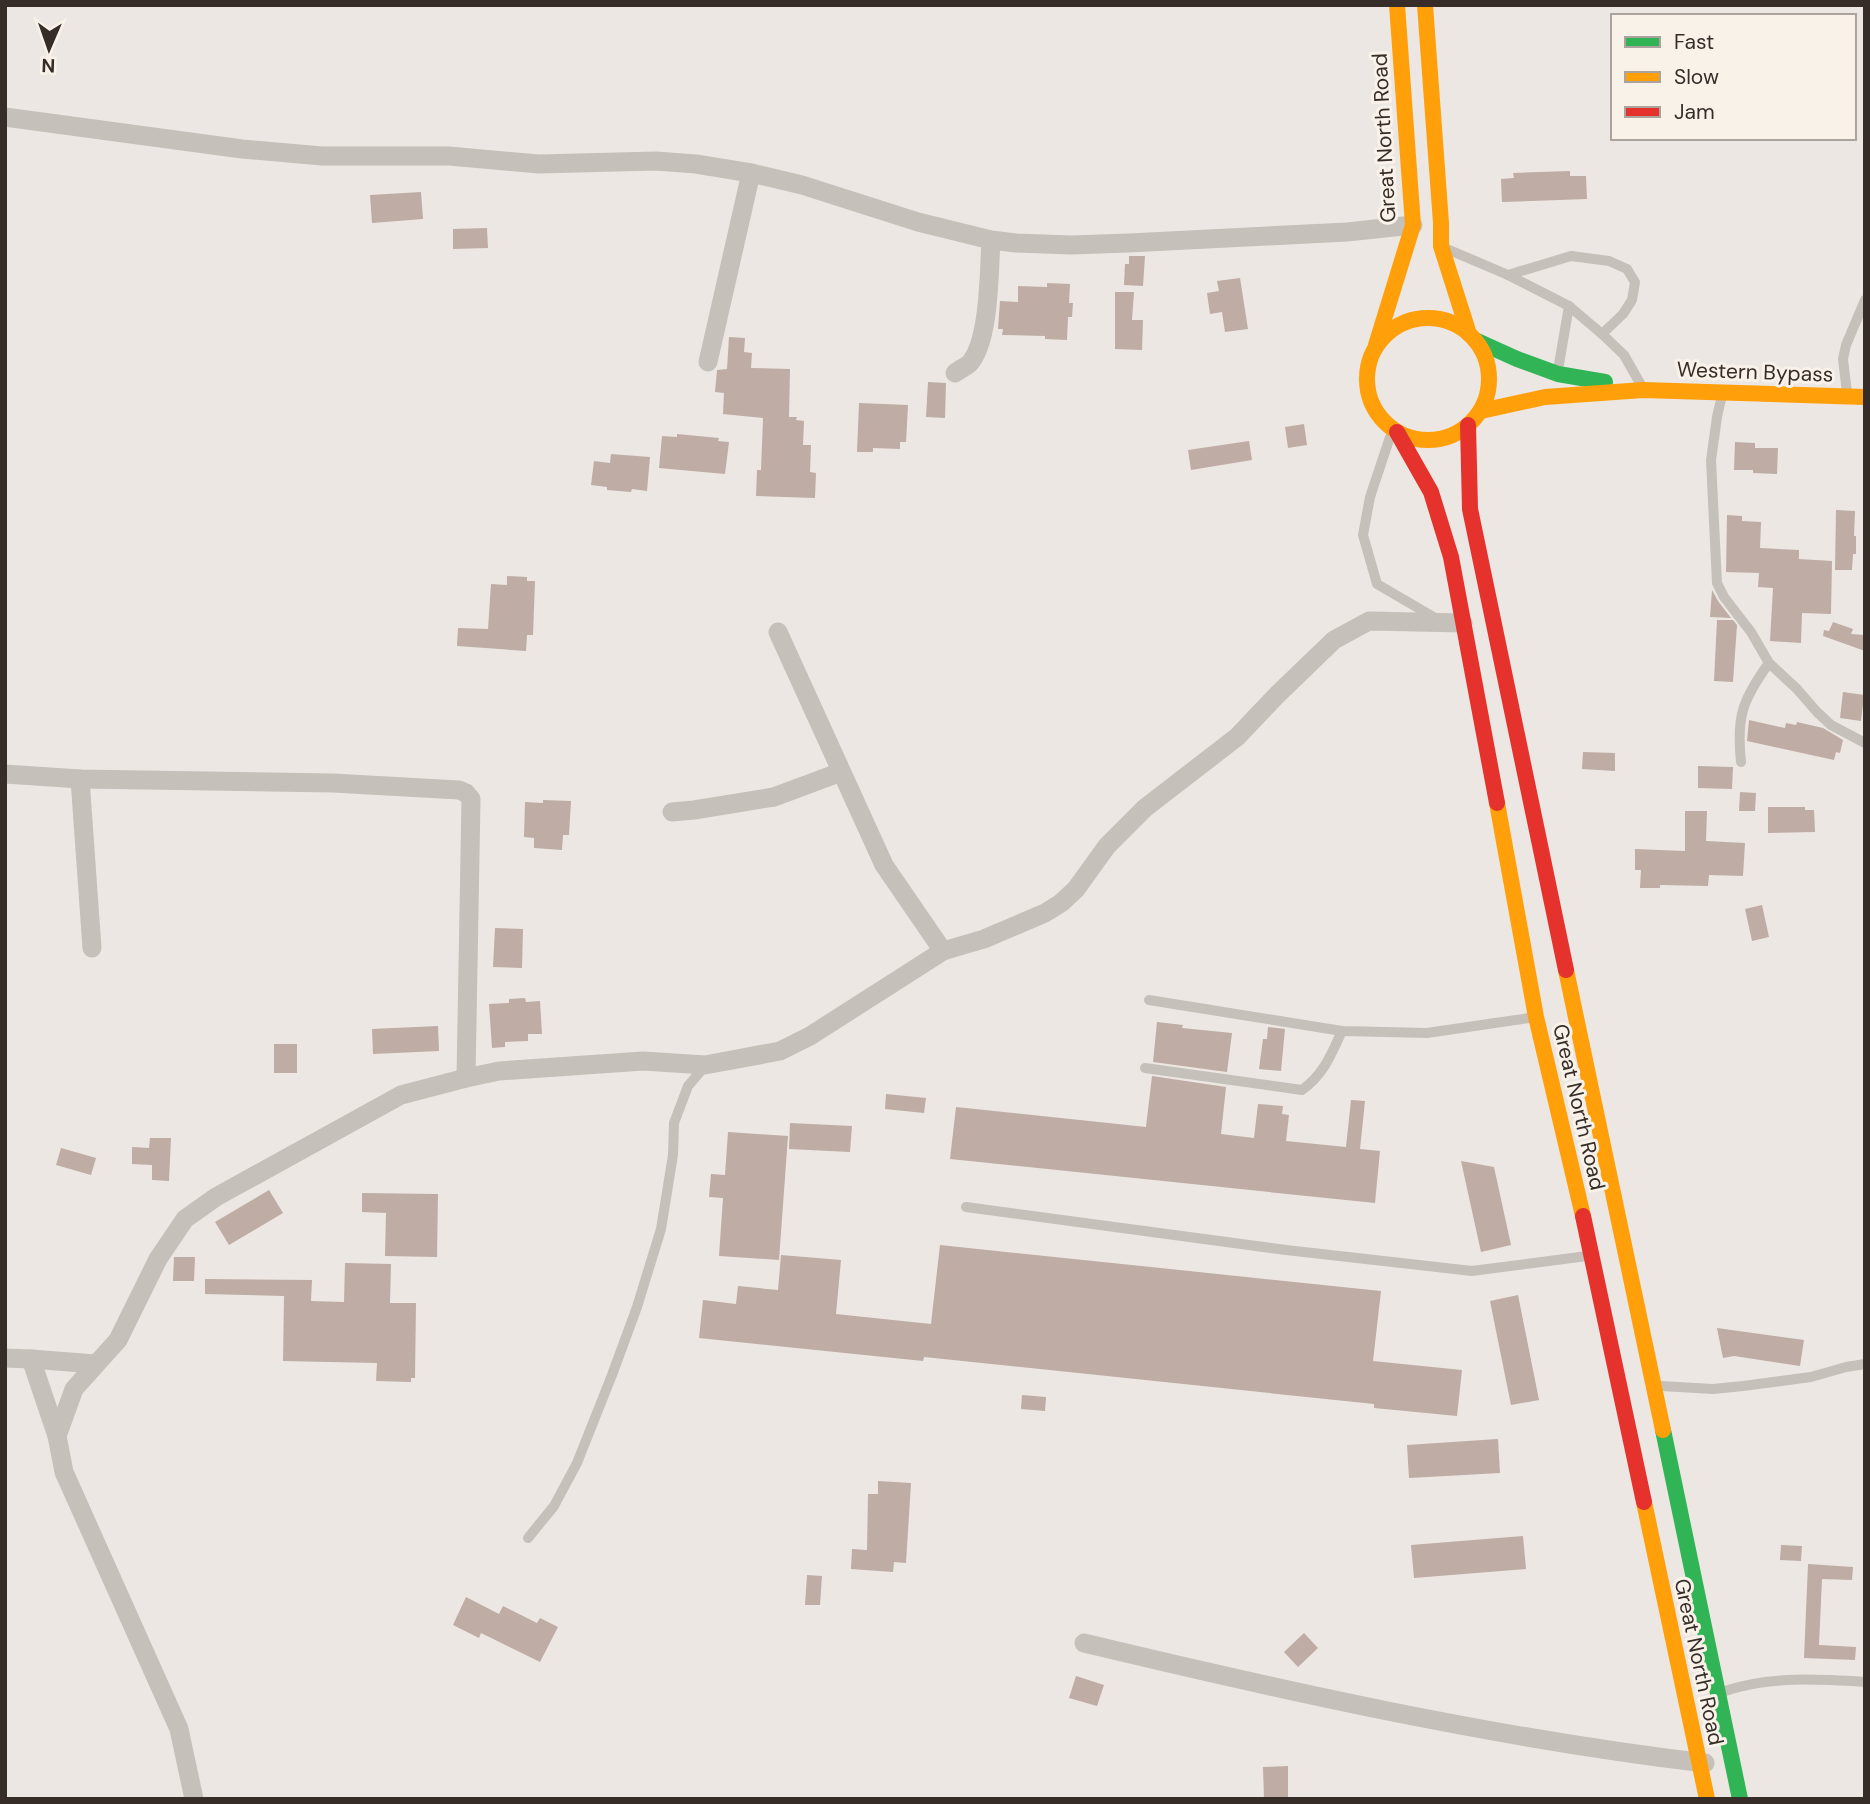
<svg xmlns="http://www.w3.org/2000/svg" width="1870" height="1804" viewBox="0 0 1870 1804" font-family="'DM Sans',sans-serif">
  <rect width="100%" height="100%" fill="#ece7e2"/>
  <g fill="#bfaca4">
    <path d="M1570,171v5h16l1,23 -85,3 -1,-23 13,-1 -1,-5z"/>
    <path d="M421,192l2,27 -51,4 -2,-28z"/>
    <path d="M487,228l1,20 -35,1v-20z"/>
    <path d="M1129,256h16l-2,30 -19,-1 1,-21h4z"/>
    <path d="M1240,278l8,51 -23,3 -3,-20 -12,2 -3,-21 12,-2 -2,-10z"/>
    <path d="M1047,283l23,1 -1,19h4l-1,14h-4l-1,23 -22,-1v-3l-43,-1 1,-6h-5l2,-28 18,1v-16l29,1z"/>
    <path d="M1115,292h19l-2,28h11l-1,30 -27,-1z"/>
    <path d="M729,337l16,1 -1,14 8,1 -1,15 39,1 -1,48h8l-1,3 8,1 -1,24h8l-1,27 6,1 -1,25 -59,-2 1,-26h4l2,-52 -40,-4 1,-21 -9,-1 2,-22 10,-1z"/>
    <path d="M928,382l18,1 -1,35 -19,-1z"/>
    <path d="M859,403l49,2 -2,37h-6v7l-27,-1v4h-16z"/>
    <path d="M1304,424l3,21 -19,3 -3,-21z"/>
    <path d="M677,434l42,4 -1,3 11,1 -4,32 -66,-6 3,-32 15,1z"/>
    <path d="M1249,441l3,19 -61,10 -3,-20z"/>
    <path d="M1735,442l20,1v5h23l-1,26 -24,-1v-3h-19z"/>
    <path d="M611,454l39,3 -3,34 -15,-2 -1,3 -24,-2v-3l-16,-2 3,-24 16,2z"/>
    <path d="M1836,510l19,1 -1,25h2v18h-3l-1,16h-17z"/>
    <path d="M1727,515l15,1v5l19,1 -1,26 39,2v9l33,2 -1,53 -29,-1 -1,30 -31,-2 3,-53 -15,-1 1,-14 -33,-1z"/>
    <path d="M507,576l20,1v4h8l-2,54h-6l-1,16 -69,-5 1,-18 30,1 3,-45 16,1z"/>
    <path d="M1712,590l6,11 13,17 -21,-1z"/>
    <path d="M1717,620h16l4,5 -4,57 -19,-1z"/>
    <path d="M1833,622l20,7 -2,5 14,1v16l-42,-15 1,-6 5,1z"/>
    <path d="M1843,692l21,3 -3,26 -21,-3z"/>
    <path d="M1749,720l36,8 1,-5 10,2 1,-3 26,6 20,12 -3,13 -4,-1 -2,8 -87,-19z"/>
    <path d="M1583,752l32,1v18l-33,-2z"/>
    <path d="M1698,766l35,1 -1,22 -34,-1z"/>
    <path d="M1740,792l16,1 -1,18h-16z"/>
    <path d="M543,800l28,1 -2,34h-6l-1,15 -28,-2v-10l-10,-1 1,-35 18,1z"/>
    <path d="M1768,807h37v3h9l1,22 -47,1z"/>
    <path d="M1685,811h22l-1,30 39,2 -2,33 -34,-1 -1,11 -48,-1v3h-20l1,-18h-6v-21l50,2z"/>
    <path d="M1762,905l7,32 -17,4 -7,-32z"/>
    <path d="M495,928l28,1 -1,39 -29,-1z"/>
    <path d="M525,998l1,4 14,-1 2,33h-14v7l-23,1v5l-13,1 -3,-44 20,-1v-4z"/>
    <path d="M1157,1022l26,3 -1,3 50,5 -5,39 -74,-10z"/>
    <path d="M438,1026l1,25 -66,3 -1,-25z"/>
    <path d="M1268,1027l17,2 -4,42 -22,-2 4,-30h4z"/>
    <rect x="274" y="1044" width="23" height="29"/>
    <path d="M1152,1076l74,11 -5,47 33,4 4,-34 25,2 -1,8 7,1 -3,26 60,6 5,-47 14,1 -5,48 20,2 -5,52 -425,-44 6,-52 190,20z"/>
    <path d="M886,1094l40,4 -2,15 -39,-4z"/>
    <path d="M790,1123l62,3 -2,26 -61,-3z"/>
    <path d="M728,1132l60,4 -9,124 -60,-4 4,-58 -14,-1 2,-23 14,1z"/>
    <path d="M150,1138h21l-2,43 -17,-1v-15l-20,-1v-17l17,1z"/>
    <path d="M61,1148l35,10 -5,17 -35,-10z"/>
    <path d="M1461,1161l33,6 17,78 -30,7z"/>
    <path d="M269,1190l14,23 -54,32 -14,-23z"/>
    <path d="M362,1193l76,1 -1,63 -52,-1 1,-43 -24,-1z"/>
    <path d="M940,1245l441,46 -8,70 89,9 -5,46 -83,-8v-4l-450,-47 -1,4 -224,-23 4,-38 33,4 2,-18 40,4 3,-35 60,5 -5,54 95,10z"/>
    <path d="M174,1257h21l-1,24h-21z"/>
    <path d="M345,1263l46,1 -1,39h26l-1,75h-4v4l-35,-1 1,-18 -94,-2 1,-65 -79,-2v-15l107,1 -1,21 33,1z"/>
    <path d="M1518,1295l21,105 -28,5 -21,-104z"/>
    <path d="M1717,1328l87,12 -4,26 -66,-10 -11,2z"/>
    <path d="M1022,1395l24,2 -1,14 -24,-2z"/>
    <path d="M1498,1439l2,34 -91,5 -2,-33z"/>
    <path d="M878,1481l33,2 -5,80 -12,-1 -1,10 -42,-3 1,-20 15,1 1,-56h10z"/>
    <path d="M1523,1536l3,33 -112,9 -3,-33z"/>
    <path d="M1781,1545l21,1 -1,15 -21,-1z"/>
    <path d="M1808,1564l45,3 -1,13 -30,-1 -3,66 37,2 -1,13 -51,-2z"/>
    <path d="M807,1575l15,1 -2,29h-15z"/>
    <path d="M466,1597l33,17 4,-8 34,17 3,-5 18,9 -18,35 -59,-29 -2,5 -26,-13z"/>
    <path d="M1304,1633l14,15 -20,19 -14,-15z"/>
    <path d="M1076,1676l28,9 -7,21 -28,-8z"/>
    <path d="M1288,1766v33h-24l-1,-32z"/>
  </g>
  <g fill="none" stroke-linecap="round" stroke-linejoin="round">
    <g stroke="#c6c0ba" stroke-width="10">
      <path d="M1447,249l61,26 61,31 -11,64"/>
      <path d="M1508,275l63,-19 38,5 18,8 8,13 -3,18 -9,14 -21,20"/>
      <path d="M1569,306l33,28 22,21 17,30"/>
      <path d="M1847,393l-4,-34 3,-14 19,-45"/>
      <path d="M1722,395l-5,22 -6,43 6,123 7,14 27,35 18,31 28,26 20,23 14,13 34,18"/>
      <path d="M1390,437l-20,60 -7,38 14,49 60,35"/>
      <path d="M1741,762c-5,-46 2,-63 28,-99"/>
      <path d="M1149,1000l193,31 85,2 102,-15"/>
      <path d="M1145,1068l157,22c22,-16 29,-35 40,-59"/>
      <path d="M966,1207l320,43 186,21 115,-15"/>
      <path d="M1661,1386l52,3 30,-3 68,-9 35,-10 19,-3"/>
      <path d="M528,1538l26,-32 23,-43 35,-88 25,-68 24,-78 12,-74 1,-32 14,-37 17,-20"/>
      <path d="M1725,1691c45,-15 93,-12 140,-9"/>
    </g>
    <g stroke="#c6c0ba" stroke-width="19">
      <path d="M5,117l237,32 80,7h127l90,8 117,-3 40,3 55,9 51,12 116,37 73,18 25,3 55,2 58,-2 218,-11 66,-7"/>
      <path d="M708,362l43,-189"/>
      <path d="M955,373c4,-3 10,-6 14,-9 21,-22 20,-94 22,-124"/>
      <path d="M778,632l106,233 59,86"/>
      <path d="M5,774l75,5 253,4 126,7 7,3 5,6 -5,279"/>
      <path d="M80,779l12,169"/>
      <path d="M672,812l22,-2 80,-13 67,-25"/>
      <path d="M5,1358l26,1 26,77"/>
      <path d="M31,1359l64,5"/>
      <path d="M1084,1643c205,49 411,95 621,120"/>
      <path d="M194,1799l-15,-70 -115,-257 -7,-36 17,-47 44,-49 40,-81 27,-40 31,-22 185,-102 65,-17 33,-7 144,-10 62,4 75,-14 30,-15 133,-85 41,-12 61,-26 16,-10 15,-14 31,-43 38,-38 92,-71 38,-40 59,-57 35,-19 94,2"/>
    </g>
    <g stroke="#30b455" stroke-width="16">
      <path d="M1475,340l42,19 41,15 47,8"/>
      <path d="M1663,1430l77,369"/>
    </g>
    <g stroke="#ff9f0a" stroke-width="16">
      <path d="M1425,5l16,218v23l28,88"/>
      <circle cx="1428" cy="379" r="61"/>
      <path d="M1376,345l37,-120 -16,-220"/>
      <path d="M1481,411l64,-14 98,-7 222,7"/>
      <path d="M1497,803l39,214 47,199"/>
      <path d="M1566,970l97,460"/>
      <path d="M1644,1502l63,297"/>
    </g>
    <g stroke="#e5322d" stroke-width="16">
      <path d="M1468,425l2,84 96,461"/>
      <path d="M1397,432l34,60 20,65 46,246"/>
      <path d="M1583,1216l61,286"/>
    </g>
  </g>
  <g text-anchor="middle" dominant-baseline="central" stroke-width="6" stroke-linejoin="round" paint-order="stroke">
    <g font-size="21" fill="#362d29" stroke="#f9f2e9">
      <text transform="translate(1384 138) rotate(-93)">Great North Road</text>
      <text transform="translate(1755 372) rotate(2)">Western Bypass</text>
      <text transform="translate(1579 1107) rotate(77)">Great North Road</text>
      <text transform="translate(1699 1662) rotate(78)">Great North Road</text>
    </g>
  </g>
  <rect width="1870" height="1804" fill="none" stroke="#362d29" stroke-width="14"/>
  <rect x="1611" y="14" width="245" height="126" fill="#f9f2e9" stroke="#aba39c" stroke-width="2"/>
  <rect x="1625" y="37" width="35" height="10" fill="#30b455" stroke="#aba39c" stroke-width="2"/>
  <text x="1674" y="49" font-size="21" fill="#362d29">Fast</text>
  <rect x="1625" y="72" width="35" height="10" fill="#ff9f0a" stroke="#aba39c" stroke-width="2"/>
  <text x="1674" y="84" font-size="21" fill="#362d29">Slow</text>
  <rect x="1625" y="107" width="35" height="10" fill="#e5322d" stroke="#aba39c" stroke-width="2"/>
  <text x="1674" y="119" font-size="21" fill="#362d29">Jam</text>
  <g transform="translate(49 49) rotate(182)" stroke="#f9f2e9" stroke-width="5" paint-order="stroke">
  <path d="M0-5L12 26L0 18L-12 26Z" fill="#362d29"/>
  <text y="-10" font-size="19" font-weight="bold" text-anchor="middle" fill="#362d29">N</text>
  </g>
</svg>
